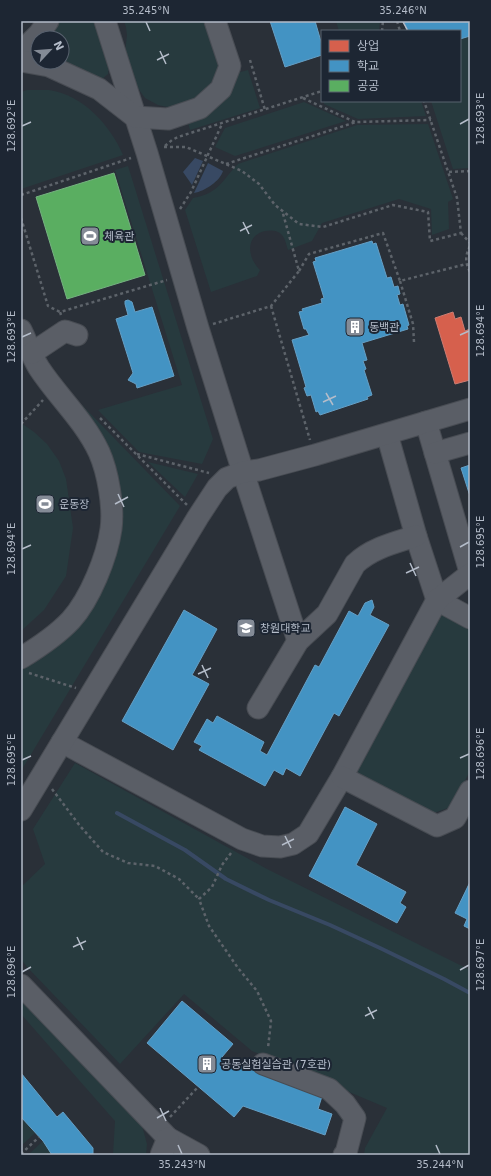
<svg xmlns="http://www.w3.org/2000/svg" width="491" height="1176" viewBox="0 0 491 1176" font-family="'DejaVu Sans','Noto Sans KR',sans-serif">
  <rect width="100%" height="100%" fill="#2a3038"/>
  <g fill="#273a3e">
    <path d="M60,21h35l14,46 -1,7 -6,5 -40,-17v-24h-17z"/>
    <path d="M124,21h82l14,44 -13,30 -35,13 -14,-3 -13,-7 -10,-14 -10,-31 2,-18 -1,-8z"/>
    <path d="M336,21h44l-1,10h-40z"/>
    <path d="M470,36v132l-17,1 -22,-68h29v-62z"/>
    <path d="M248,70l12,38 -70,22 -3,-11 46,-45z"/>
    <path d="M27,90c8,0 15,0 22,0 34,5 61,35 74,65l-102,34v-97z"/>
    <path d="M324,101h97l5,15 -68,3 -34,-15z"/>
    <path d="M304,102l42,19 -111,35 -20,-9 10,-19z"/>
    <path d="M428,124l25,75 -5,3 1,27 -17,6 -1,-26 -32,-10 -77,24 -10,18 -24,9c-2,-6 -3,-13 -8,-17 -4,-3 -10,-3 -15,-2 -20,5 -18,26 -5,39l-3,6 -46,16 -26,-82 8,-12c27,-5 28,-17 45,-34l119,-39z"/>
    <path d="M128,166l85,273 -11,25 -63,-12 -41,-42 84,-25 -67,-215z"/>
    <path d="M82,405l98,101 -159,265v-102l14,-8 84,-131 -43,-121z"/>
    <path d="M21,423l13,9 13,12 12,17 7,18 7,49 -7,48 -22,34 -23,21z"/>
    <path d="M148,462l50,12 -13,23z"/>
    <path d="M443,610l27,16v145l-19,36 -23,8 -80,-40z"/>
    <path d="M75,763l192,106 203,101v185h-106l1,-7 22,-40 -135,-57 -68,-57 -64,70 -93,-97 -6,-8v-72l24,-23 -12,-35z"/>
    <path d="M21,996l120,126 6,22 -1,11h-33l2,-34 -94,-107z"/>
    <path d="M21,1117l14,16 -14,13z"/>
    <path d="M43,1141l9,14h-24z"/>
  </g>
  <g fill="#384963">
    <path d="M195,158l8,3 -11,24 -9,-13z"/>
    <path d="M208,163l15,8c-3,10 -18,20 -29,22z"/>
  </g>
  <path fill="#d6604d" stroke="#cc7c72" d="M453,312l2,7 6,-2 4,14 5,-2v51l-15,4 -20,-66z"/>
  <g fill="#4393c3" stroke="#659fc5">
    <path d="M270,21h45l7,24v10l-37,12z"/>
    <path d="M404,21h66v15l-10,3v-8h-53z"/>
    <path d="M372,241l1,3 3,-1 11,35 4,-1 3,10 4,-1 2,8 -3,1 3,10 3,-1 6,21 -2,1 1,3 -46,14 5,17 -4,1 3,8 -2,1 8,25 -5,2 1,2 -48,16 -2,-4 -2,1 -5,-17 -4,1 -3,-8 2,-1 -14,-47 17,-5 -3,-6h-2l-5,-17 4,-1 -1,-2 20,-6 -1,-4 3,-1 -11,-36 3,-1 -1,-3z"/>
    <path d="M128,300l4,2 3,10 17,-5 22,69 -37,12 -1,-4 -8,-4 5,-7 -17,-54 12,-4 -3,-11v-3z"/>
    <path d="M470,465v31l-9,-28z"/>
    <path d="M372,600l2,7 -4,8 19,10 -50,91 -5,-3 -34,63 -14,-8 -3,7 -9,-5 -9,16 -66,-36 3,-4 -8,-4 13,-23 6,4 4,-7 47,26 -4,9 7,4 48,-90 4,2 30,-56 9,5 7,-13z"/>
    <path d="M184,610l33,19 -25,46 17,9 -36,66 -51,-29z"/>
    <path d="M345,807l32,17 -21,41 50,27 -6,11 6,4 -9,16 -88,-47z"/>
    <path d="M470,882v47l-6,-3 3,-7 -12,-6z"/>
    <path d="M182,1001l51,43 -11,13 101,36 -5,16 14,5 -7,21 -82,-29 -9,11 -87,-74z"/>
    <path d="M21,1073l36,44 6,-5 30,36v7h-41l-9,-14 -22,-24z"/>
  </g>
  <path fill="#5aae61" stroke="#75b280" d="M114,173l31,102 -78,24 -31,-102z"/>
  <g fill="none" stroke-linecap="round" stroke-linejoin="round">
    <path stroke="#384963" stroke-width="4" d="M117,813l68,37 41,29 43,21 61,25 50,23 64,31 26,14"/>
    <defs>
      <g id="minor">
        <path d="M105,21l42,132 51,175 45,144 55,169"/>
        <path d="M21,52l18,-18 9,-13"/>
        <path d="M21,61l28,5 50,23 36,28 33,2 32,-11 21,-19 9,-23 -15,-45"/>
        <path d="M21,330c6,12 11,27 18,38 19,29 45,52 60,84 9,20 15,55 12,77 -4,28 -21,70 -40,91 -14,15 -32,27 -50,38"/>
        <path d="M32,353l33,-22 12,4"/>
        <path d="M426,422l44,150"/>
        <path d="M387,434l29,102 21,64 33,18"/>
        <path d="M435,453l35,-10"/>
        <path d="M258,708l40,-67 29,-27 28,-50c17,-16 39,-21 61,-28"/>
        <path d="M62,742l180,97 20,7 18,1 13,-3 15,-10 34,-57 95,-177 33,-26"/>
        <path d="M342,777l95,49 18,-8 15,-27"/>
        <path d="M21,810l177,-293 19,-29 10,-10 16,-6 16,-2 56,-15 155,-46"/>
        <path d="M21,985l147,153 31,17"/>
        <path d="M263,1064l66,25 16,15 10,14 -9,35 -2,2"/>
        <path d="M161,1155l7,-17"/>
      </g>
    </defs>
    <use href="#minor" stroke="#484c53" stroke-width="23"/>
    <g stroke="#5d636a" stroke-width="2.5" stroke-dasharray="3 3" stroke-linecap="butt">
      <path d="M397,21l3,10"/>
      <path d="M382,31l1,-10"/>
      <path d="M250,60l15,50"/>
      <path d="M303,98l52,24"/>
      <path d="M165,146l7,-6 6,-3 144,-46"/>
      <path d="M164,147h22l56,24 17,13 16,21 24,19 24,3 70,-22 35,7 2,29 31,-8 -4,-35 -33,-97"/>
      <path d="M226,164l130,-42 75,-2"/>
      <path d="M449,172l21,-1"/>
      <path d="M21,195l110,-37"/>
      <path d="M180,209l11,-17 31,-68"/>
      <path d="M21,218l27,88 12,6"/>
      <path d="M461,233l9,10"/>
      <path d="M470,246c-5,10 -5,16 0,26"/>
      <path d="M299,271l10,-17 74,-21 17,48 66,-17"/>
      <path d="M400,281l13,43 1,18"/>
      <path d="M271,306l39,134"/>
      <path d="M61,315l-1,-3 107,-32"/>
      <path d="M213,324l58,-18 28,-35 -17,-61"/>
      <path d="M100,418l87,87"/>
      <path d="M21,424l22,-24"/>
      <path d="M137,454l72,19"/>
      <path d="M29,673l47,15"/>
      <path d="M52,789l28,37 23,26 25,11 27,3 24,13 20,20"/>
      <path d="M231,853l-9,12 -10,22 -13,12 10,27 29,42 19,23 14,30 -3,27"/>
      <path d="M170,1117l28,-30"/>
      <path d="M21,1154l18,-17"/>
    </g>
    <use href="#minor" stroke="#5a5e66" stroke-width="21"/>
  </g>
  <path fill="none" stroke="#b4bcc9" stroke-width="1.5" d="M146,22l4,9M403,22l5,9M160,51l6,13M157,60l12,-6M460,124l9,-5M22,126l9,-4M243,222l6,12M240,231l12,-6M460,335l9,-4M22,337l9,-4M326,393l7,12M323,402l13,-6M118,494l6,13M115,504l13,-7M460,547l9,-5M22,549l9,-4M410,563l6,13M406,573l13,-6M202,665l6,13M198,674l13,-6M460,758l9,-4M22,760l9,-4M285,836l6,12M282,845l12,-6M77,937l6,13M73,947l13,-6M460,970l9,-5M22,972l9,-5M368,1007l6,12M365,1016l12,-6M160,1108l6,13M157,1118l12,-7M178,1145l4,9M436,1145l4,9"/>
  <defs>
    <symbol id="stadium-square" viewBox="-11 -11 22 22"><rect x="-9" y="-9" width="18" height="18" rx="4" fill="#848b96" stroke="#1d2633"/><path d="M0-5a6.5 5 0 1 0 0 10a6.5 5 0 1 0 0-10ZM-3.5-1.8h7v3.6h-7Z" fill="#fff"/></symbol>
    <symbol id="building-square" viewBox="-11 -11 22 22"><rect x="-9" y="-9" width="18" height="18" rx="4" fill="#848b96" stroke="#1d2633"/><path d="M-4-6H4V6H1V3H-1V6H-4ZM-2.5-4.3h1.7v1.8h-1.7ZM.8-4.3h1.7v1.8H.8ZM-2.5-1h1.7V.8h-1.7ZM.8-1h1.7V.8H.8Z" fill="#fff"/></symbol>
    <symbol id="university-square" viewBox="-11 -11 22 22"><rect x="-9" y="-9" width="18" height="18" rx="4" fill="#848b96" stroke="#1d2633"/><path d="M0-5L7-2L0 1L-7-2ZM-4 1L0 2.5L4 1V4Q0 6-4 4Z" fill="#fff"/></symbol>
  </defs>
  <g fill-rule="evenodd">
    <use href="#stadium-square" x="79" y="225" width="22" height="22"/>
    <use href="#building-square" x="344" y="316" width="22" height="22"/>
    <use href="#stadium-square" x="34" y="493" width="22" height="22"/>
    <use href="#university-square" x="235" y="617" width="22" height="22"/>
    <use href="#building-square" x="196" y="1053" width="22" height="22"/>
  </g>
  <g text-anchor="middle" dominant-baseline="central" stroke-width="4" stroke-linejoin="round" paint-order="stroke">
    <g font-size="11" fill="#b4bcc9" stroke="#1d2633" text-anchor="start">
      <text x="104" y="236">체육관</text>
      <text x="369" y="327">동백관</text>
      <text x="59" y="504">운동장</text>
      <text x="260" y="628">창원대학교</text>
      <text x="221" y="1064">공동실험실습관 (7호관)</text>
    </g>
  </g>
  <rect width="491" height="1176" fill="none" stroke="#1d2633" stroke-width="44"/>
  <rect x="321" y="30" width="140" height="72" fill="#1d2633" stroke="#59626f"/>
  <rect x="329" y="40" width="20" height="12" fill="#d6604d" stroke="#59626f"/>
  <text x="357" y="50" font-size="12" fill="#b4bcc9">상업</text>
  <rect x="329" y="60" width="20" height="12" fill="#4393c3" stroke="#59626f"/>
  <text x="357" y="70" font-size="12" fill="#b4bcc9">학교</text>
  <rect x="329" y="80" width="20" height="12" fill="#5aae61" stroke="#59626f"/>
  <text x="357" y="90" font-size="12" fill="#b4bcc9">공공</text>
  <g transform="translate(50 50) rotate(64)"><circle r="19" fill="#1d2633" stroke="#59626f"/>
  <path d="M0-3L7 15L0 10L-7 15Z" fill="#848b96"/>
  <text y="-6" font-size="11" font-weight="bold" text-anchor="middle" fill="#b4bcc9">N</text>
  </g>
  <rect x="22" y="22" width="447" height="1132" fill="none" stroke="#b4bcc9" stroke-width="1.5"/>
  <g font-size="10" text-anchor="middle" fill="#b4bcc9">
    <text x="146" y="14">35.245°N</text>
    <text x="403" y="14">35.246°N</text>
    <text transform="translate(480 119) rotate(-90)" y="4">128.693°E</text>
    <text transform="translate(11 126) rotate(-90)" y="4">128.692°E</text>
    <text transform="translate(480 331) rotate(-90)" y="4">128.694°E</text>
    <text transform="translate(11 337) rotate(-90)" y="4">128.693°E</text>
    <text transform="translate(480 542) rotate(-90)" y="4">128.695°E</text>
    <text transform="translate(11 549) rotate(-90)" y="4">128.694°E</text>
    <text transform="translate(480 754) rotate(-90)" y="4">128.696°E</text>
    <text transform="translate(11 760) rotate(-90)" y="4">128.695°E</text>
    <text transform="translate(480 965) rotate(-90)" y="4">128.697°E</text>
    <text transform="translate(11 972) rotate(-90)" y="4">128.696°E</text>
    <text x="182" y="1168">35.243°N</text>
    <text x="440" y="1168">35.244°N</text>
  </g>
</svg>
